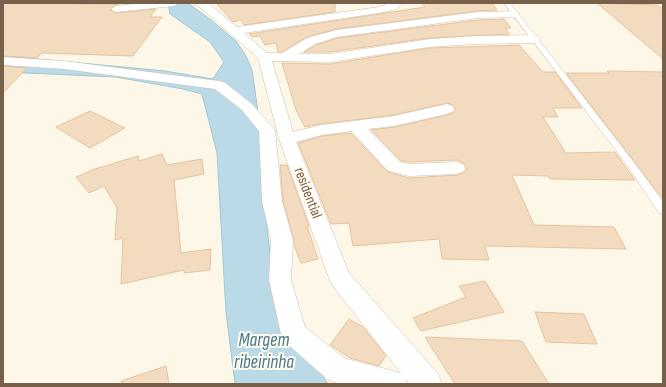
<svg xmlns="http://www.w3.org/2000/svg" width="666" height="387" viewBox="0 0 666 387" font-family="'Sofia Sans Condensed',sans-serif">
  <rect width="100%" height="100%" fill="#fcf7e7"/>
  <path fill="#bbdae7" stroke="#a1c8d8" d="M168,3h20l23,17 25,21 10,15 6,14 11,77 1,53 9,82 21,52 34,50h-93l-9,-72 -9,-159 -15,-59 -19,-5 -67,-12 -113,-5v-15l3,-1 159,15 48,8 11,-17 -14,-20 -40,-28z"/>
  <g fill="#f2dbbe" stroke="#e5c49f">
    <path d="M3,3l116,1 -4,1 -5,5 6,3 40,-4 -6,8h12l-29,39 -91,-3 -5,5 -34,-2z"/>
    <path d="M216,3h119v9l-91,13 -3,-5 -8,2z"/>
    <path d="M421,3h71l5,7 -19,1 -142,18 -29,8 -25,15h-4l-2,-9 -11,2 -5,-9 -8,1 -3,-3 176,-27z"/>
    <path d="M597,3l60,2 6,4v50z"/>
    <path d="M504,19l7,9h-6l5,6 -80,4 -100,14h-26l12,-7 21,-7 141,-18z"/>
    <path d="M519,45l24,27h12l27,36h-29l5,9h-15l23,36 49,-1 20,28 -85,-1 -2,-3 -36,-1 22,50 80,2 12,22 -141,-3 4,14 -47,-1 -3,-20 -86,7 -4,-23 -18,1 -33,-81 24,-7 29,-3 37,39 21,6 48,-3 6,-2 4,-4 -4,-6 -6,-3 -48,2 -8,-1 -30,-31 23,-3 53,-12 6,-2 3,-4 -3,-4 -6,-2 -53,12 -73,9 -16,3 -9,-17 -14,-47 48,1 100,-16z"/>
    <path d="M3,66l24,2 -24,25z"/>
    <path d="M607,71l56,1v127l-97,-126h43z"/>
    <path d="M90,111l35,17 -35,20 -34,-21z"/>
    <path d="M162,154l5,11 35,-6 2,15 -30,6 7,73 30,-4 -1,21 -26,3v-3l-63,14 2,-46 -8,2 2,-32 -13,-22 -15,7 -13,-16 19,-8 43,-13 1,5z"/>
    <path d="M280,165h7l22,61h-2l11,33 -17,4 -7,-18v-5l-11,-39z"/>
    <path d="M485,281l19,31 -83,19 -8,-13 53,-21 -7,-11z"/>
    <path d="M535,312l49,2 13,30 -51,-2z"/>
    <path d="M349,319l14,8 23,29 -7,10 -29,-8 -20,-13z"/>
    <path d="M425,337l97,4 27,43h-94z"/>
    <path d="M166,366l3,18h-47l-1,-3z"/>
  </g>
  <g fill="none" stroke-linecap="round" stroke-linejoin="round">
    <defs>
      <path id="service" d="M504,3h6l123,158 30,41v12l-4,-1 -32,-48z"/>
      <g id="minor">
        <path d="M144,3h35l-5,3 -58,6 -5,-3 5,-3z"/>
        <path d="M193,3l16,1 28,23 142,-20 12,-4h10l-4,6 -18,4 -135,20 23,20h15l25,-15 29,-8 142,-18 37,-1 5,3 -5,3 -37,1 -141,19 -22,7 -16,10h31l100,-15 46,-3 58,-1 4,1 2,3 -2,3 -4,1 -58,1 -46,3 -100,15 -58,-1 21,71 28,-7 73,-9 53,-12 5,2 3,3 -3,3 -5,2 -53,12 -26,3 32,33 9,2 48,-2 6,2 3,4 -3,4 -6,2 -48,2 -21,-5 -36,-40 -30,4 -26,7 53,131 89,101 4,10h-33l-4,-6 2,6 -70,-1 -10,-4 -42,-37 -4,-8 -12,-54 2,-40 -9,-39 -3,-70 -17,-21 -27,-21 -151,-20 -61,-4v-8l61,4 155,20 5,1 28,22 23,26 7,71 11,39 -2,40 14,47 39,31 57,15 -69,-88 -3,-7 -50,-139 -21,-81 -57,-50z"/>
      </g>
    </defs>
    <use href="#service" stroke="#cfc0ad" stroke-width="1"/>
    <use href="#minor" stroke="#cfc0ad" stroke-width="1"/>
    <use href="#service" fill="#fff" fill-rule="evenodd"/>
    <use href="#minor" fill="#fff" fill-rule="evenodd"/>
  </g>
  <g text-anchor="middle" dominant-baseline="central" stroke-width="4" stroke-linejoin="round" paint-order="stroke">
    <g font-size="15" fill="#77614b" stroke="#fffbee">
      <text transform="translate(308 193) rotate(69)">residential</text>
    </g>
    <g font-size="19" font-style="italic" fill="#477a91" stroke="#fffbee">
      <text x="264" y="340">Margem<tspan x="264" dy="22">ribeirinha</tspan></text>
    </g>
  </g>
  <rect width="666" height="387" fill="none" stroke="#77614b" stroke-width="8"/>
</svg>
